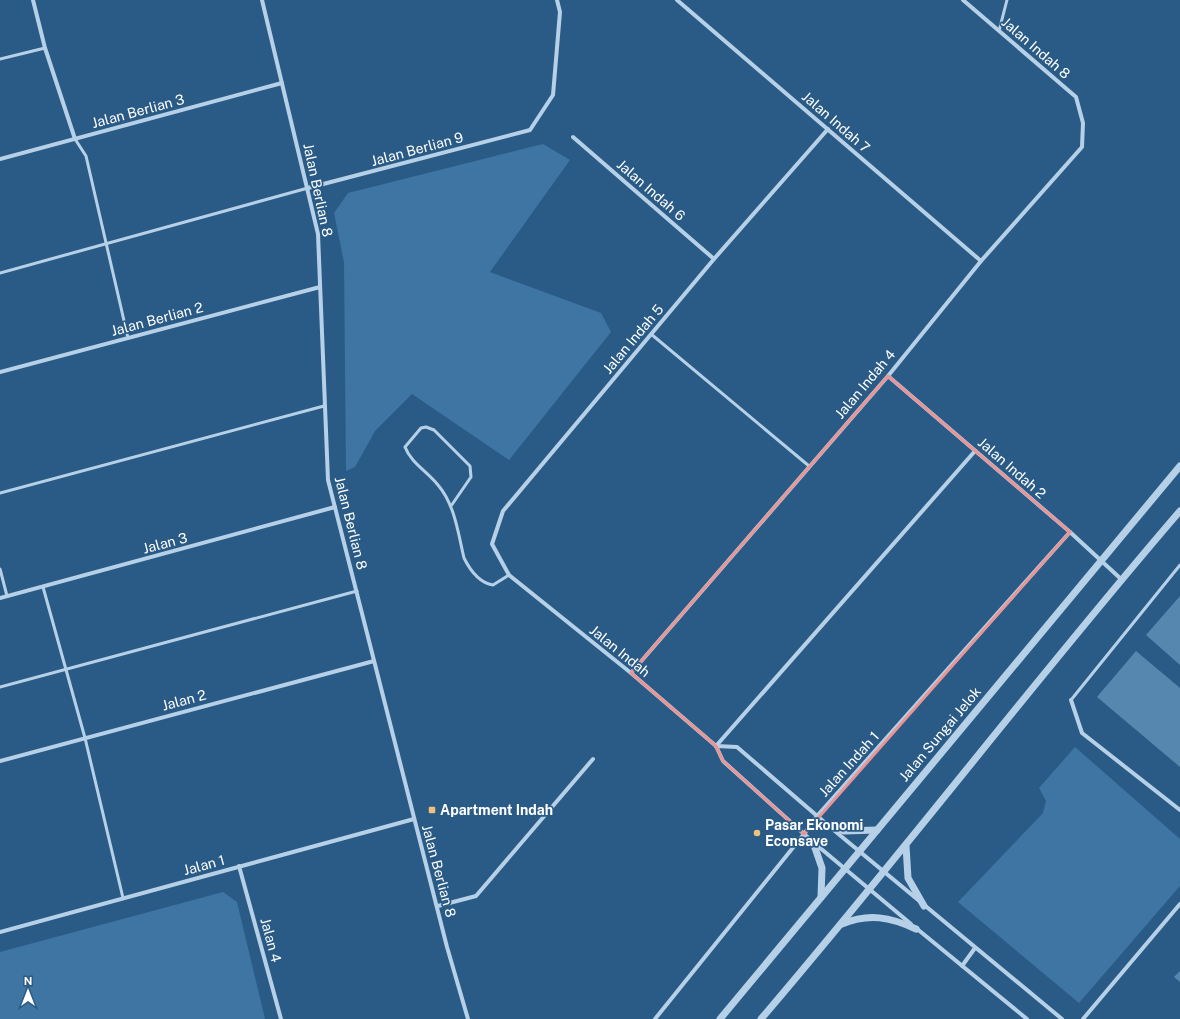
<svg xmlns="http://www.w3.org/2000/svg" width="1180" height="1019" viewBox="0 0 1180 1019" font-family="'Public Sans',sans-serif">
  <rect width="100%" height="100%" fill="#2a5b86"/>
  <g fill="#3f75a2">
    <path d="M543,144l27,16 -80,112 111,41 10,19 -102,128 -97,-66 -37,37 -20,36 -9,4 -2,-209 -10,-49 14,-20z"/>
    <path d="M1075,747l105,92v47l-101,117 -121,-101 85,-89 3,-12 -7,-13z"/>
    <path d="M223,892l14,10 28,117h-265v-67z"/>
  </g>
  <g fill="#5687af">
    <path d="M1180,596v69l-34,-30z"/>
    <path d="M1136,651l44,37v79l-83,-70z"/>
    <path d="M1180,971v11l-6,-5z"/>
  </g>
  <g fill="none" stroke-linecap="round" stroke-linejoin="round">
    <g stroke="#b6d1e7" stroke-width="3">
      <path d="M999,31l8,-31"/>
      <path d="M0,59l45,-11"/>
      <path d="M75,139l11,17 42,182"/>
      <path d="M0,273l308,-85"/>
      <path d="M651,334l158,132"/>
      <path d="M0,493l324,-87"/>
      <path d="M451,506l20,-29 -1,-11 -36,-36 -8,-3 -5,1 -16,19c6,16 23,25 33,38 17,20 20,48 26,73 6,12 16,25 29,27l16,-10"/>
      <path d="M0,569l7,27"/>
      <path d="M43,587l42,151 38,160"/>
      <path d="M0,687l357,-96"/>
      <path d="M1071,700l109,-135"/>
    </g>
    <g stroke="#b6d1e7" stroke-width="4">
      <path d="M33,0l12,48 30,91"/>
      <path d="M262,0l56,234 10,246 119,467 21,72"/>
      <path d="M677,0l304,261"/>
      <path d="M828,129l-114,130 -211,252 -11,33 17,31 122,98 85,73 7,15 90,81 98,82"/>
      <path d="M573,137l141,122"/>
      <path d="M0,159l282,-76"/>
      <path d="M308,188l222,-58 23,-35 7,-83 -3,-12"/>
      <path d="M0,372l320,-85"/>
      <path d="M888,376l182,156 51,47"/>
      <path d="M0,598l335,-91"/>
      <path d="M631,673l257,-297 93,-115 101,-114 1,-24 -7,-26 -113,-97"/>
      <path d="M1071,700l11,33 98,77"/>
      <path d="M716,746l21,1 93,80 232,192"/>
      <path d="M716,746l259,-295"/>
      <path d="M0,761l374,-100"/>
      <path d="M239,866l42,153"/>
      <path d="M438,906l38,-10 117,-137"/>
      <path d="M916,928l111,91"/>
      <path d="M0,932l414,-113"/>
      <path d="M962,966l13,-18"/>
      <path d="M655,1019l149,-185 13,-18 253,-284"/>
      <path d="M1083,1019l97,-115"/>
    </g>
    <g stroke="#b6d1e7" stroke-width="7">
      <path d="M830,827l14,4 33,-1"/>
      <path d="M813,842l9,26 -1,29"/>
      <path d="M906,846l2,32 16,28"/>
      <path d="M842,924c27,-11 48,-7 74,5"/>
      <path d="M720,1019l460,-553"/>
      <path d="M761,1019c143,-167 276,-342 419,-508"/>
    </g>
  </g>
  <path fill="none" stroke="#ea9494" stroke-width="3" stroke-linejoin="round" d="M888,376l182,156 -266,302 -81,-73 -7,-15 -85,-73z"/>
  <g fill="#eec27d" stroke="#2a5b86" stroke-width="1.5">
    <rect x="428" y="806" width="8" height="8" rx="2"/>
    <circle cx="757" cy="833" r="4"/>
  </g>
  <g text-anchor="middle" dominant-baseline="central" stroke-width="3.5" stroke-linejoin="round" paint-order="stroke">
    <g font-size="14" fill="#fff" stroke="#2a5b86">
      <text transform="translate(1036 48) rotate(41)">Jalan Indah 8</text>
      <text transform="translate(138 111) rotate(-15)">Jalan Berlian 3</text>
      <text transform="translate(836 122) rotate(41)">Jalan Indah 7</text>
      <text transform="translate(417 149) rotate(-15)">Jalan Berlian 9</text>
      <text transform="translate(318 190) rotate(78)">Jalan Berlian 8</text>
      <text transform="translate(651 190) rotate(41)">Jalan Indah 6</text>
      <text transform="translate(157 319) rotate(-15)">Jalan Berlian 2</text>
      <text transform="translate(633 339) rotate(-50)">Jalan Indah 5</text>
      <text transform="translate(865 384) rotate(-50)">Jalan Indah 4</text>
      <text transform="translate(1012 468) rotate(41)">Jalan Indah 2</text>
      <text transform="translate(351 523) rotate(76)">Jalan Berlian 8</text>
      <text transform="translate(165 543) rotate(-15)">Jalan 3</text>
      <text transform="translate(620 651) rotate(39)">Jalan Indah</text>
      <text transform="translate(184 700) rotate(-15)">Jalan 2</text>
      <text transform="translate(940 734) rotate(-50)">Jalan Sungai Jelok</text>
      <text transform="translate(849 764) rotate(-48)">Jalan Indah 1</text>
      <text transform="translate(204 865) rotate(-15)">Jalan 1</text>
      <text transform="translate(439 871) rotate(75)">Jalan Berlian 8</text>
      <text transform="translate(271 940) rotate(75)">Jalan 4</text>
    </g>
    <g font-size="14" font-weight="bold" fill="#fff" stroke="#2a5b86" text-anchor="start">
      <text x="440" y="810">Apartment Indah</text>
      <text x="765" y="825">Pasar Ekonomi<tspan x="765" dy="16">Econsave</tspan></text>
    </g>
  </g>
  <g transform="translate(28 991)" stroke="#2a5b86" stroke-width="3" paint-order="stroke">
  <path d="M0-3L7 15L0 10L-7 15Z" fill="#ffffff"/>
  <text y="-6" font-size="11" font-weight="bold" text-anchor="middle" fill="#ffffff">N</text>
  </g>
</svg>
